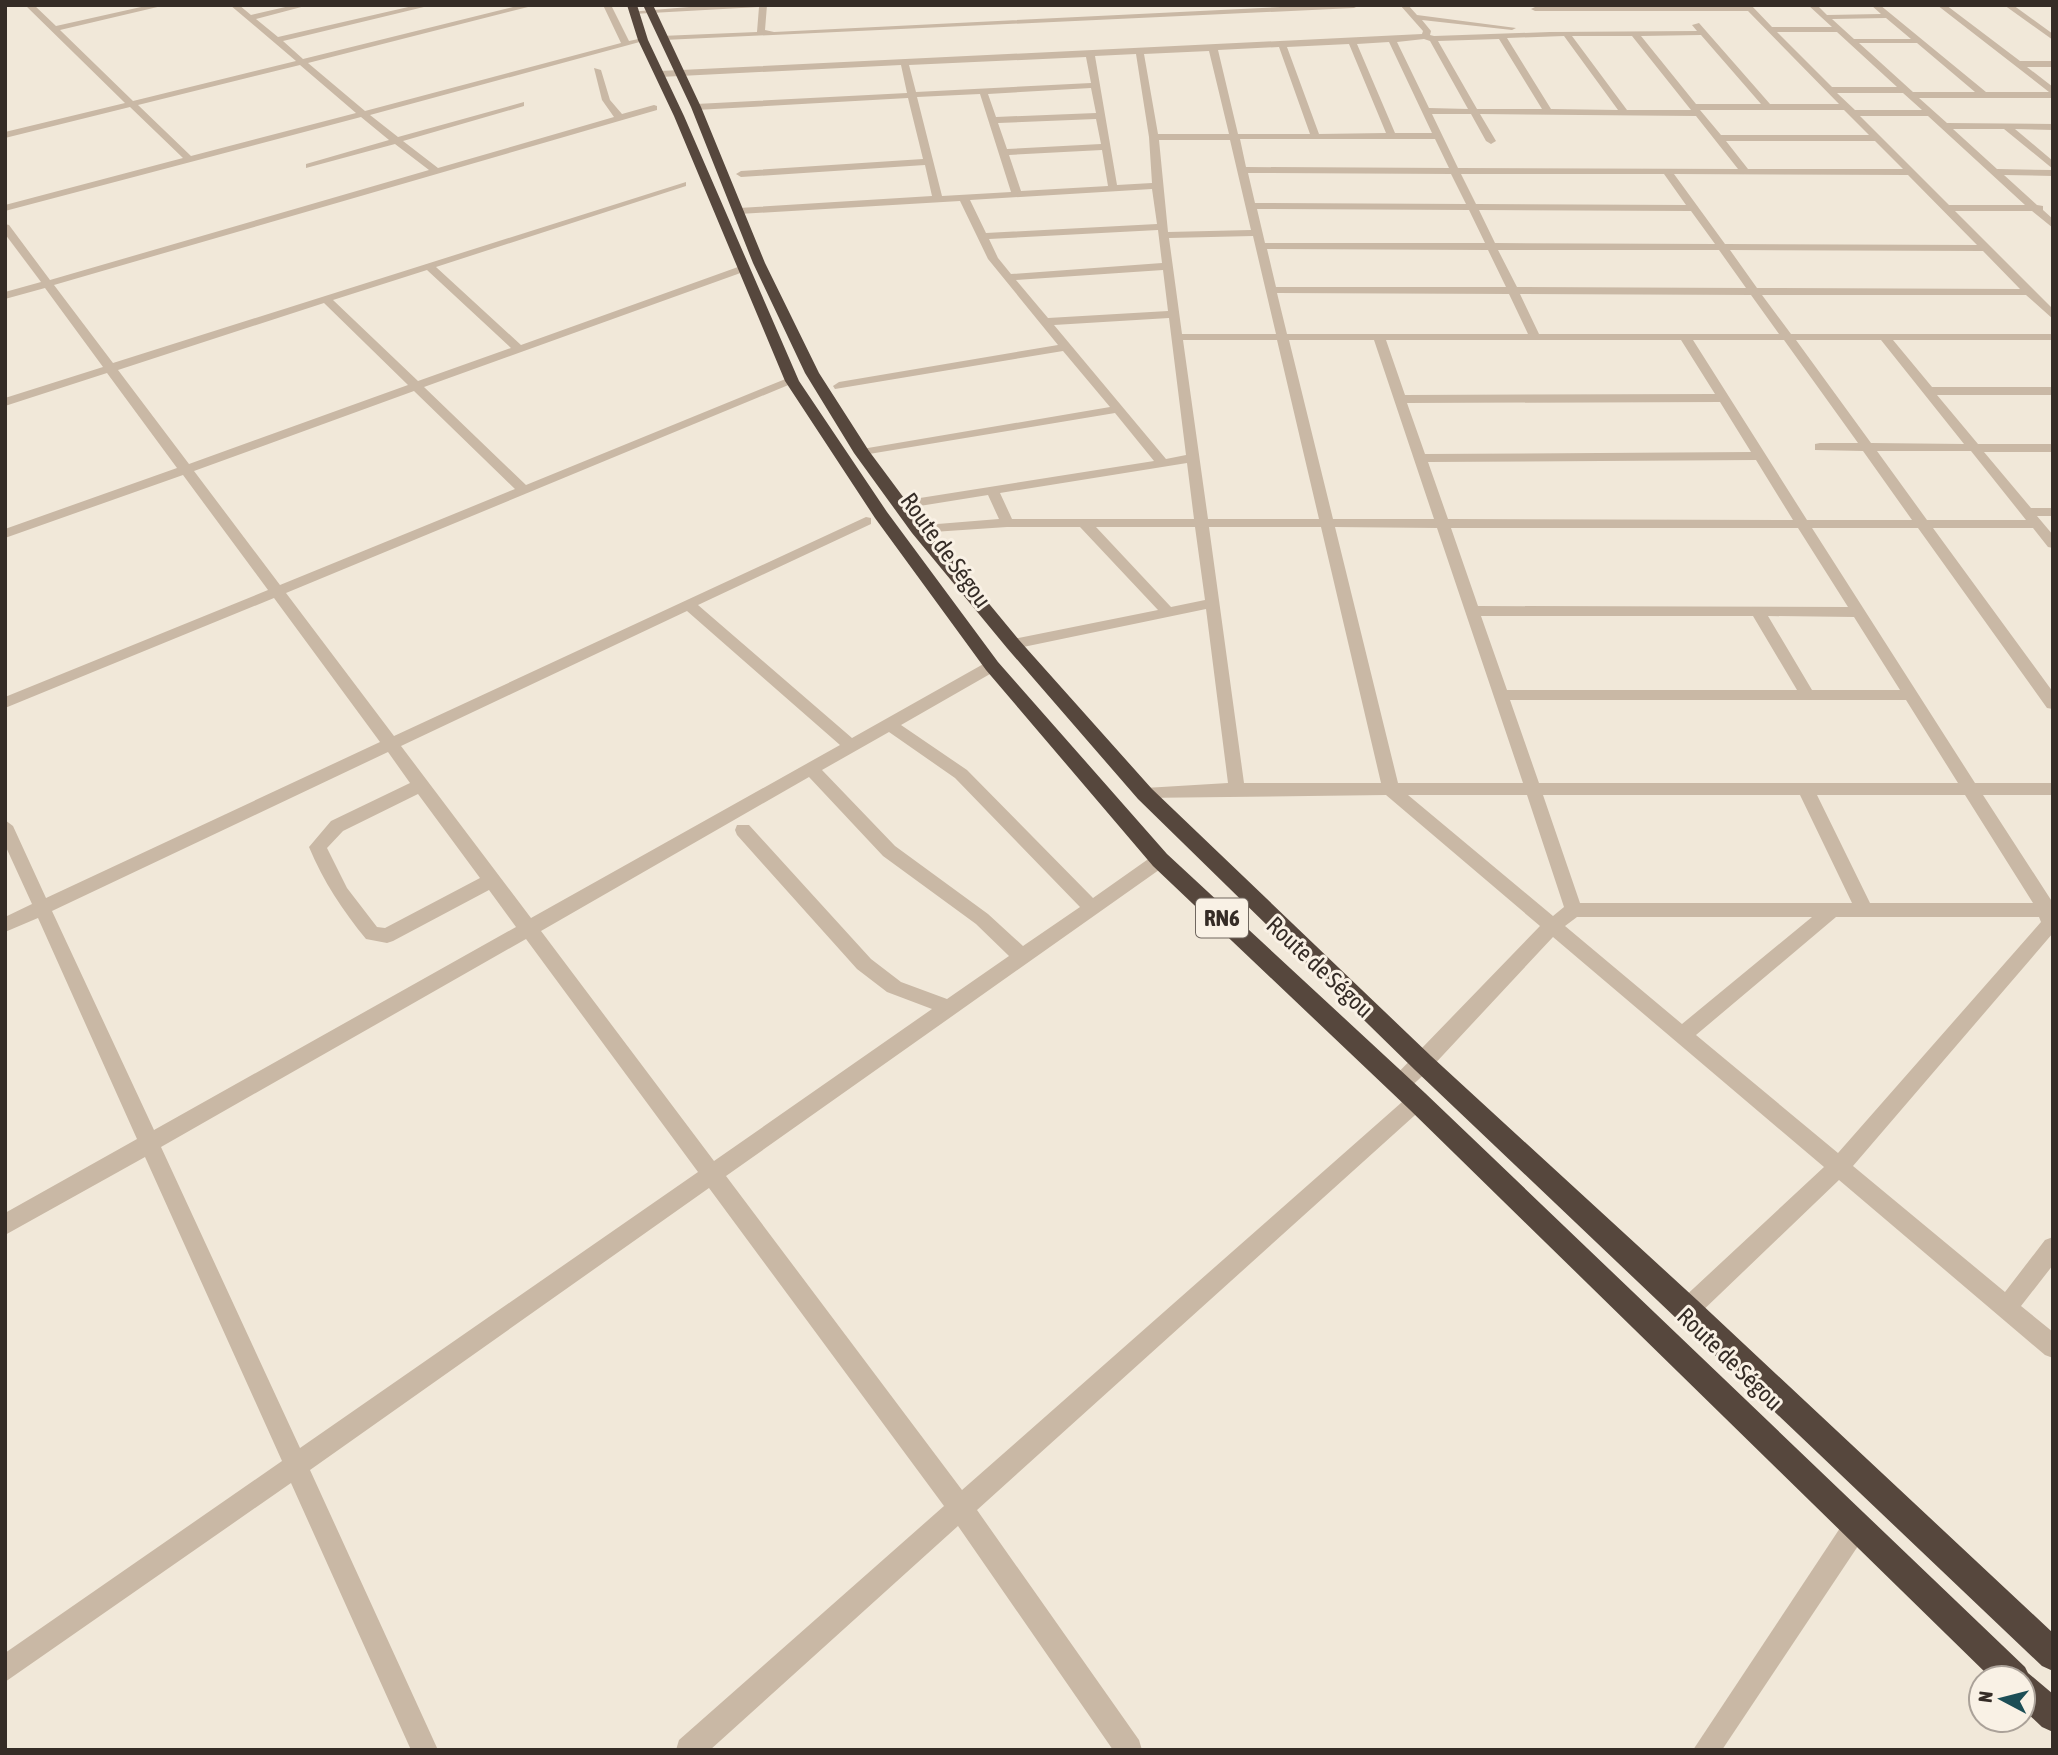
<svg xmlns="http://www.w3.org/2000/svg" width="2058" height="1755" viewBox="0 0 2058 1755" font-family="'Asap Condensed',sans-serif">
  <rect width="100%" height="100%" fill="#f1e8d9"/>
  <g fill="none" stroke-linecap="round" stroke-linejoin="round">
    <g fill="#c9b8a5" fill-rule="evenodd">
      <path d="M25,5h9l22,21 94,-21h16l-106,25 73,71 163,-40 -66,-56h9l12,10 43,-10h15l-53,14 22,18 139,-32 11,1 -145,35 20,18 218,-54h15l-228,58 57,48 256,-68 -18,-38h8l18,36 14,-3 4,2 -277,75 28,22 126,-35v4l-121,35 35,27 176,-51 -12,-17 -8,-32 7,2 9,30 12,14 32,-9 3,1v4l-603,175 59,78 573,-181v4l-250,81 85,78 217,-78h8v4l-322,116 102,98 262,-107 10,3 -512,212 108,143 472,-219 5,1v6l-173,81 154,133 135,-76h10l3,4 -3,4 -96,55 66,45 126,128 61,-43h12l3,5 -3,5 -440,311 236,314 448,-395 7,-3 7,3 3,6 -3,6 -447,403 162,230 3,10h-29l-155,-224 -248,224h-34l3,-10 265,-234 -235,-318 -399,282 128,280h-27l-120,-267 -286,199v-29l277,-192 -137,-304 -140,78v-22l132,-74 -99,-221 -33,14v-15l27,-13 -27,-59v-25l8,6 33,72 334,-156 -106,-144 -269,110v-11l263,-107 -85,-115 -178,63v-9l172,-61 -70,-95 -102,33v-8l98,-31 -58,-79 -40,11v-7l36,-10 -36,-48v-10l4,1 41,55 379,-110 -34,-26 -89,24v-4l83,-24 -28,-23 -356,94v-6l178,-47 -53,-51 -125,31v-6l120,-29zM300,65l56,48 -165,43 -53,-51zM427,270l84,78 -93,33 -85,-81zM324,303l84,82 -219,79 -71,-94zM414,391l101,98 -235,96 -86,-114zM687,611l153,134 -309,173 -130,-172zM889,732l66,46 125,129 -57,39 -35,-32 -93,-68 -73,-76zM388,752l22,31 -79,38 -22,26c14,34 34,64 57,92l21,4 6,-2 96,-51 27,37 -362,203 -102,-219zM809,777l74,79 93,68 33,32 -62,43 -46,-17 -30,-23 -122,-134h-12l-2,5 2,5 120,134 30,23 45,17 -218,152 -173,-230zM418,794l62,84 -95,50 -8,-1 -30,-39 -20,-40 16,-17zM526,939l172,233 -398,276 -139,-301z"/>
      <path d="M713,5h54l-2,25 9,2 547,-27 37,1 -4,2 -690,32 -3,-4 96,-4 2,-25 -126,7 -4,-2z"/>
      <path d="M1400,5h8l9,10 99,13 -4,2 -90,-10 9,11 -1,4 4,1 116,-4 147,-1 -5,-6 7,-2 71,81h69l-91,-93h-213l-4,-2 4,-2 216,-2 21,22h60l-24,-22h9l10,10 54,-1 -10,-9h9l106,87h63l-112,-87h9l74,56h33v6h-26l26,20v11h-134l28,25 106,1v6l-38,-1 38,32v8l-49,-40h-51l44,40 56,1v6l-49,-1 33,30 6,1v4l10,9v9l-21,-17h-77l98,98v10l-27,-24h-264l29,39h262v6h-160l39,47h121v8h-116l41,49h75v8h-69l47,56h22v8h-16l16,19v13l-5,-1 -15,-19h-100l120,164v17l-6,-1 -129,-180h-106l163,255h78v12h-70l70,108v30l-200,233 152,126 40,-52 8,-3v28l-32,41 32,26v26l-8,-3 -206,-175 -143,137 -8,3 -8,-3 -3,-8 3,-8 144,-134 -271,-230 -123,132 -24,22 -7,3 -7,-3 -3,-6 3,-6 148,-153 -154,-131 -247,3 -2,-4 2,-4 6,-2 83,-5 -22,-174 -193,40 -5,-2 -2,-3 7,-5 145,-29 -78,-83h-73l-89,6 -7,-4 2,-3 86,-7 -11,-24 -87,14 -7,-4 7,-4 253,-40 -39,-48 -258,43v-6l5,-1 248,-42 -47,-56 -228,38 -2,-3 6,-4 219,-37 -70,-86 -28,-58 -221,13 -5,-3 5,-3 193,-12 -7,-31 -184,12 -5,-3 5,-3 182,-12 -15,-61 -212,12 -4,-3 4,-3 211,-11 -6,-28 -241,12 -4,-3 4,-3 762,-37 1,-3zM1886,18l25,21h-57l-22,-20zM1777,32h60l60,55h-65zM1701,35l60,69h-65l-55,-68zM1564,36l54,74 -67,-1 -44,-71zM1572,36h60l59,74h-64zM1424,39l6,2 38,68 -39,-1 -32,-66zM1499,39l43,70h-65l-39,-68zM1389,42l43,91h-37l-38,-89zM1859,43h58l58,49h-62zM1349,44l37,89 -67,1 -32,-87zM1279,47l31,87h-72l-20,-84zM1209,51l20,83h-71l-14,-80zM1136,54l13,83 3,46 -35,2 -22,-129zM1086,57l5,26 -175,9 -7,-27zM1091,88l5,25 -100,4 -8,-23zM1837,93h66l19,17h-67zM980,94l31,98 -69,4 -25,-99zM1700,110h144l25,25h-148zM1432,114h39l15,27 5,3 5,-3 -16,-27 216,2 42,53 -280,-1zM1860,116h68l97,89h-76zM1096,119l5,25 -94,5 -9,-26zM1240,139h195l14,29 -203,-1zM1159,140h71l21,90 -83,2zM1726,141h149l28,28h-155zM1102,150l6,36 -87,5 -12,-36zM1248,173l203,1 15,30 -211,-1zM1461,174h203l22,31 -210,-1zM1674,174l234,1 69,70 -252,-1zM1152,189l5,35 -171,9 -16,-33zM1257,209l212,1 16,33h-220zM1479,210l212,1 24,33 -220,-1zM1158,230l4,33 -151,11 -13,-16 -9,-19zM1253,236l23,98h-94l-13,-96zM1267,249l221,1 18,37h-230zM1498,250h221l27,38 -229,-1zM1730,250l253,1 37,38 -263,-1zM1163,270l5,41 -120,7 -32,-38zM1277,293l232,1 19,40h-241zM1520,294l231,1 28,39h-240zM1169,318l17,137 -20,4 -112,-134zM1183,340h94l42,179h-111zM1289,340h85l60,179h-101zM1386,340h295l34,54 -310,1zM1693,340h91l74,103h-38l-5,1v6l48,1 49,69h-105zM1796,340h85l83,104 -93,-1zM1720,402l31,50 -326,2 -18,-51zM1877,451h94l55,69h-99zM1756,460l37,60 -345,-1 -20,-57zM1187,463l7,56h-182l-12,-26zM1096,527h99l10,73 -34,7zM1209,527h112l60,256h-137zM1335,527l102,1 86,255h-125zM1451,528h347l50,79 -370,-1zM1481,616h272l44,74h-290zM1768,616l86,1 46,73h-88zM1510,700h396l52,83h-419zM1408,795h119l37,112 -11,9zM1543,795h257l52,108h-272zM1817,795h148l68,108h-163zM1577,917h235l-130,107 -117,-98zM1836,917h203l2,5 -203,231 -142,-118z"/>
      <path d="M2004,5h9l40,29v6z"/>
      <path d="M1857,1513l9,3 3,9 -3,9 -144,216h-29l155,-234z"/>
    </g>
    <g fill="#56473d" fill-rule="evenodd">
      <path d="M627,5h10l11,35 36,76 115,265 88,131 111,150 169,192 258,239 600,574 3,6 25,21v38l-11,-5 -19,-18v-31h-32l-582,-569 -256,-243 -167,-196 -111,-152 -90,-137 -111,-265 -36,-76z"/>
      <path d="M643,5h10l48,102 64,156 54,110 50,78 55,74 95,115 133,149 279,267 266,244 356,333v38l-11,-5 -627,-596 -277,-271 -131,-151 -95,-115 -58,-80 -49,-80 -52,-110 -62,-156z"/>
    </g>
  </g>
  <g text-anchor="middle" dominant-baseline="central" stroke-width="6" stroke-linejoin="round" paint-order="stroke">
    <rect fill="#f9f1e5" stroke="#70675f" stroke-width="2" x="1196" y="898.5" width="52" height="39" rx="5"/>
    <g font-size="23" font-weight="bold" fill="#352c26">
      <text x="1222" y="918">RN6</text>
    </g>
    <g font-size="24" fill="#352c26" stroke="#f9f1e5">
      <text transform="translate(946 550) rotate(54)">Route de Ségou</text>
      <text transform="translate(1320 967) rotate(43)">Route de Ségou</text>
      <text transform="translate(1730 1359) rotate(44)">Route de Ségou</text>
    </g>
  </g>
  <rect width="2058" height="1755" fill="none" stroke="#352c26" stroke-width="14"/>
  <g transform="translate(2002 1699) rotate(277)"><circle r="33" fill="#f9f1e5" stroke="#aba299" stroke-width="2"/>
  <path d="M0-5L12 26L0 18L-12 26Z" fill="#1c4e56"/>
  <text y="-10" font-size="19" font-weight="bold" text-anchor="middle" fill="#352c26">N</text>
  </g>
</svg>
